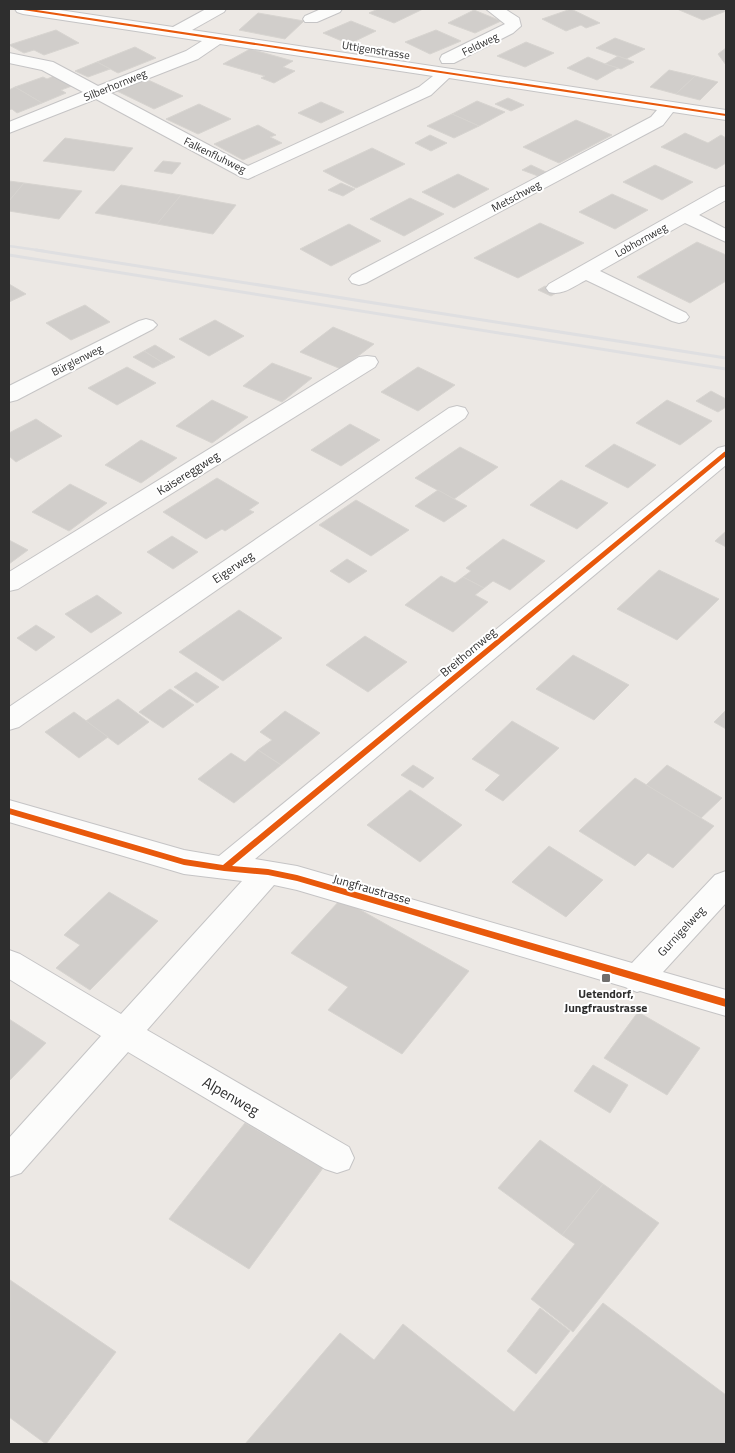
<svg xmlns="http://www.w3.org/2000/svg" width="735" height="1453" viewBox="0 0 735 1453" font-family="'Titillium Web',sans-serif">
  <rect width="100%" height="100%" fill="#ece8e4"/>
  <g fill="#d1cecb" stroke="#d7d4d0">
    <path d="M378,9h45l-29,14 -25,-10z"/>
    <path d="M571,9l29,14 -14,5 -5,-3 -15,6 -24,-12z"/>
    <path d="M677,9h49v2l-23,9z"/>
    <path d="M474,10l27,11 -26,12 -27,-10z"/>
    <path d="M258,13l46,8 -19,18 -46,-9z"/>
    <path d="M351,21l25,10 -27,13 -26,-11z"/>
    <path d="M56,30l23,13 -35,12 -10,-5 -10,3 -15,-8z"/>
    <path d="M436,30l25,11 -31,13 -25,-12z"/>
    <path d="M615,38l30,11 -19,10 -30,-11z"/>
    <path d="M526,42l28,11 -29,14 -28,-11z"/>
    <path d="M135,47l21,11 -38,15 -21,-11z"/>
    <path d="M726,48v17l-8,-11z"/>
    <path d="M250,49l43,12 -10,6 12,4 -21,12 -13,-5 4,-2 -42,-12z"/>
    <path d="M618,56l16,6 -13,7 -16,-5z"/>
    <path d="M588,57l17,7 13,4 -21,12 -30,-12z"/>
    <path d="M97,62l13,7 -22,8 -13,-6z"/>
    <path d="M669,70l26,6 -19,18 -26,-7z"/>
    <path d="M54,76l18,10 -11,4 5,3 -24,10 -27,-16 28,-10 4,2z"/>
    <path d="M695,76l23,6 -18,18 -24,-6z"/>
    <path d="M146,79l37,17 -29,13 -37,-18z"/>
    <path d="M15,87l27,16 -25,10 -5,-4 -3,1v-20z"/>
    <path d="M508,98l16,7 -13,6 -16,-7z"/>
    <path d="M477,101l28,11 -26,14 -27,-12z"/>
    <path d="M321,102l23,10 -23,11 -23,-10z"/>
    <path d="M199,104l32,15 -33,15 -32,-15z"/>
    <path d="M452,114l27,12 -25,12 -27,-12z"/>
    <path d="M576,120l36,15 -53,28 -36,-16z"/>
    <path d="M258,125l18,10 -6,2 12,6 -39,17 -29,-16z"/>
    <path d="M685,133l23,10 13,-8 5,3v25l-10,6 -55,-22z"/>
    <path d="M430,135l17,8 -16,8 -16,-8z"/>
    <path d="M65,138l68,10 -19,23 -71,-10z"/>
    <path d="M372,148l33,16 -49,24 -33,-17z"/>
    <path d="M163,161l18,2 -9,11 -18,-3z"/>
    <path d="M531,165l15,7 -8,4 -16,-6z"/>
    <path d="M655,165l38,17 -31,18 -39,-18z"/>
    <path d="M458,174l31,15 -35,19 -32,-16z"/>
    <path d="M9,181l15,2 -15,18z"/>
    <path d="M24,183l58,8 -23,28 -50,-8v-10z"/>
    <path d="M341,183l14,6 -12,7 -15,-6z"/>
    <path d="M121,185l60,10 -24,29 -62,-11z"/>
    <path d="M612,194l36,16 -33,19 -36,-17z"/>
    <path d="M181,195l55,10 -23,29 -56,-10z"/>
    <path d="M410,198l34,16 -40,22 -34,-17z"/>
    <path d="M540,223l44,20 -66,35 -44,-20z"/>
    <path d="M349,224l32,17 -50,25 -31,-17z"/>
    <path d="M697,242l29,13v26l-36,22 -53,-26z"/>
    <path d="M9,284l17,10 -17,8z"/>
    <path d="M545,286l13,6 -7,4 -13,-6z"/>
    <path d="M85,305l25,17 -39,18 -25,-17z"/>
    <path d="M215,320l29,16 -35,20 -30,-17z"/>
    <path d="M333,327l41,17 -33,25 -41,-17z"/>
    <path d="M155,345l20,12 -12,6 -19,-12z"/>
    <path d="M144,351l19,12 -10,5 -20,-11z"/>
    <path d="M272,363l40,15 -30,24 -39,-16z"/>
    <path d="M127,367l29,16 -39,22 -29,-17z"/>
    <path d="M418,367l37,18 -37,26 -37,-19z"/>
    <path d="M711,391l15,8v8l-8,5 -22,-11z"/>
    <path d="M212,400l36,17 -36,26 -36,-17z"/>
    <path d="M667,400l45,21 -32,24 -44,-22z"/>
    <path d="M36,419l26,17 -46,26 -7,-6v-23z"/>
    <path d="M350,424l30,16 -39,26 -30,-16z"/>
    <path d="M141,440l36,18 -36,25 -36,-18z"/>
    <path d="M614,444l42,21 -28,23 -43,-22z"/>
    <path d="M460,447l38,20 -44,32 -39,-21z"/>
    <path d="M217,478l42,25 -10,7 5,2 -29,19 -3,-2 -16,10 -43,-27z"/>
    <path d="M561,480l47,23 -31,26 -47,-24z"/>
    <path d="M70,484l37,19 -38,28 -37,-19z"/>
    <path d="M438,490l16,9 13,7 -23,16 -29,-16z"/>
    <path d="M356,500l53,30 -38,26 -52,-31z"/>
    <path d="M726,531v16l-11,-6z"/>
    <path d="M172,536l26,16 -25,17 -26,-17z"/>
    <path d="M503,539l42,22 -35,29 -17,-9 -9,7 -21,-11 8,-6 -5,-3z"/>
    <path d="M9,540l19,10 -19,14z"/>
    <path d="M347,559l20,12 -18,12 -19,-12z"/>
    <path d="M659,570l60,29 -42,41 -60,-31z"/>
    <path d="M441,576l14,7 8,-6 21,11 -9,7 13,7 -35,30 -48,-27z"/>
    <path d="M97,595l25,18 -31,20 -26,-19z"/>
    <path d="M239,610l43,28 -59,43 -44,-29z"/>
    <path d="M36,625l19,12 -19,14 -19,-13z"/>
    <path d="M365,636l42,26 -39,30 -42,-27z"/>
    <path d="M573,655l56,30 -35,35 -58,-31z"/>
    <path d="M196,672l23,15 -22,16 -23,-16z"/>
    <path d="M170,689l24,16 -31,23 -24,-16z"/>
    <path d="M118,699l31,23 -31,23 -32,-24z"/>
    <path d="M726,710v19l-12,-7z"/>
    <path d="M285,711l35,22 -39,32 -23,-15 14,-10 -12,-8z"/>
    <path d="M74,712l34,25 -29,21 -34,-26z"/>
    <path d="M512,721l47,27 -56,53 -18,-11 15,-15 -28,-16z"/>
    <path d="M258,750l23,15 -47,38 -36,-24 33,-26 14,9z"/>
    <path d="M413,765l21,13 -11,10 -22,-13z"/>
    <path d="M667,765l55,33 -21,20 -55,-33z"/>
    <path d="M635,778l79,48 -41,42 -25,-15 -13,13 -56,-35z"/>
    <path d="M410,790l52,35 -42,37 -53,-37z"/>
    <path d="M549,846l54,34 -37,37 -54,-35z"/>
    <path d="M109,892l49,29 -68,69 -34,-22 24,-23 -16,-10z"/>
    <path d="M341,899l128,72 -67,83 -74,-44 20,-23 -57,-34z"/>
    <path d="M638,1012l62,36 -33,47 -63,-37z"/>
    <path d="M9,1019l37,24 -37,38z"/>
    <path d="M593,1065l35,20 -18,28 -36,-22z"/>
    <path d="M245,1123l78,45 -74,101 -80,-50z"/>
    <path d="M540,1140l63,44 -41,51 -64,-47z"/>
    <path d="M603,1184l56,39 -86,109 -42,-33 44,-55 -13,-9z"/>
    <path d="M10,1280l106,72 -70,92 -37,-27z"/>
    <path d="M603,1303l123,92v49h-481l95,-111 34,27 29,-36 111,88z"/>
    <path d="M540,1308l30,23 -34,43 -29,-23z"/>
  </g>
  <g fill="none" stroke-linecap="round" stroke-linejoin="round">
    <defs>
      <g id="minor">
        <path d="M15,9h38l120,18 33,-18h20l-2,3 -32,18 534,80v10l-53,-8 -10,13 -297,158 -7,2 -7,-2 -3,-4 3,-4 299,-158 6,-7 -208,-32 -18,17 -183,84 -7,-2 -145,-78 -87,34v-11l74,-30 -41,-22 -33,-7v-10l44,9 45,24 88,-35 16,-10 -179,-27 -6,-2zM220,44l213,32 -14,11 -171,79 -137,-73 87,-34z"/>
        <path d="M321,9h21l-2,3 -23,10h-12l-2,-3 2,-3z"/>
        <path d="M486,9h19l14,9 2,8 -8,7 -59,30h-12l-2,-4 2,-4 63,-31z"/>
        <path d="M726,186v14l-27,15 27,14v13l-41,-19 -85,48 86,42 3,4 -3,4 -7,2 -7,-2 -86,-41c-12,6 -23,16 -37,12l-3,-4 3,-4 170,-96z"/>
        <path d="M146,319l7,2 4,4 -4,4 -136,71 -8,2v-16l130,-65z"/>
        <path d="M367,356l8,1 3,5 -3,5 -357,222 -9,2v-19l350,-215z"/>
        <path d="M457,406l8,2 3,5 -3,5 -446,309 -10,3v-23l440,-299z"/>
        <path d="M726,446v19l-471,394 42,7 335,97 83,-88 11,-4v32l-63,69 63,18v26l-86,-25 -3,1 -12,-5 -328,-97 -23,-5 -127,145 202,117 5,11 -5,11 -12,4 -12,-4 -197,-117 -107,121 -12,4v-39l92,-102 -92,-57v-29l11,4 101,60 121,-133 -58,-7 -175,-52v-22l175,50 35,6 499,-408z"/>
      </g>
    </defs>
    <use href="#minor" stroke="#c5c4c5" stroke-width="2"/>
    <use href="#minor" fill="#fcfcfb" fill-rule="evenodd"/>
    <path stroke="#dfdfe1" stroke-width="2.5" d="M9,246l35,5"/>
    <g stroke="#dfdfe1" stroke-width="3">
      <path d="M36,250l690,108"/>
      <path d="M9,255l717,114"/>
    </g>
    <defs>
      <g id="cycleway">
        <path d="M21,9h9l696,105v2l-703,-106z"/>
        <path d="M726,451v5l-494,410 36,3 29,6 429,124v8l-429,-126 -29,-6 -44,-4 -40,-6 -175,-51v-6l175,51 39,6 501,-413z"/>
      </g>
    </defs>
    <use href="#cycleway" stroke="#fff" stroke-width="3"/>
    <use href="#cycleway" fill="#e8590c" fill-rule="evenodd"/>
  </g>
  <rect fill="#706f6e" stroke="#fff" stroke-width="2" x="601" y="973" width="10" height="10" rx="2.5"/>
  <g text-anchor="middle" dominant-baseline="central" stroke-width="4" stroke-linejoin="round" paint-order="stroke">
    <g font-size="11" fill="#2e2e2e" stroke="#fff">
      <text transform="translate(480 44) rotate(-26)">Feldweg</text>
      <text transform="translate(376 50) rotate(9)">Uttigenstrasse</text>
      <text transform="translate(115 85) rotate(-22)">Silberhornweg</text>
      <text transform="translate(215 155) rotate(26)">Falkenfluhweg</text>
      <text transform="translate(516 196) rotate(-28)">Metschweg</text>
      <text transform="translate(641 240) rotate(-29)">Lobhornweg</text>
      <text transform="translate(77 360) rotate(-27)">Bürglenweg</text>
    </g>
    <g font-size="12" fill="#2e2e2e" stroke="#fff">
      <text transform="translate(188 473) rotate(-32)">Kaisereggweg</text>
      <text transform="translate(233 567) rotate(-34)">Eigerweg</text>
      <text transform="translate(468 652) rotate(-40)">Breithornweg</text>
      <text transform="translate(372 889) rotate(16)">Jungfraustrasse</text>
      <text transform="translate(681 931) rotate(-47)">Gurnigelweg</text>
    </g>
    <g font-size="12" font-weight="bold" fill="#2e2e2e" stroke="#fff">
      <text x="606" y="993">Uetendorf,<tspan x="606" dy="14">Jungfraustrasse</tspan></text>
    </g>
    <g font-size="15" fill="#2e2e2e" stroke="#fff">
      <text transform="translate(231 1096) rotate(30)">Alpenweg</text>
    </g>
  </g>
  <rect width="735" height="1453" fill="none" stroke="#2e2e2e" stroke-width="20"/>
</svg>
